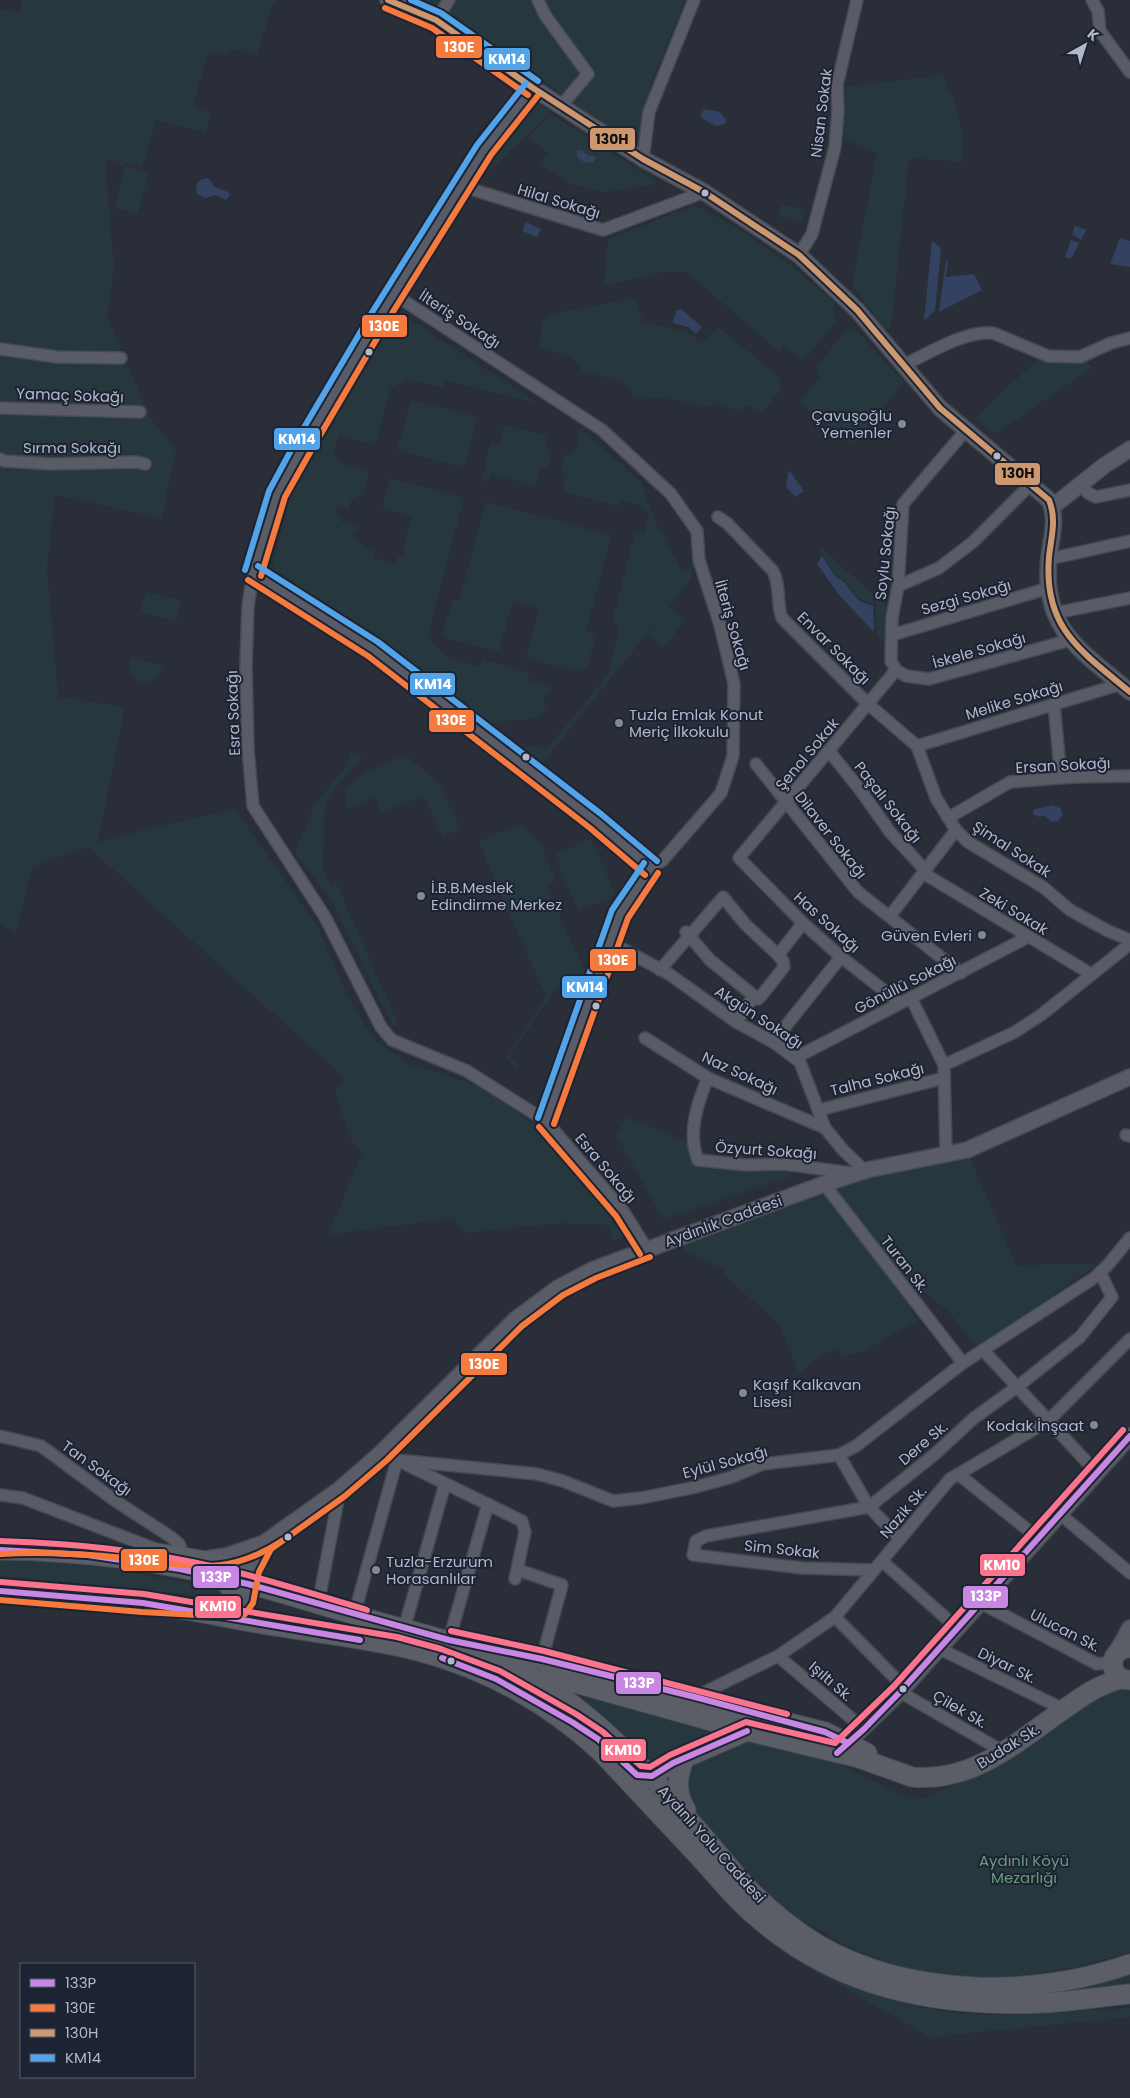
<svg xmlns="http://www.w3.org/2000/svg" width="1130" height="2098" viewBox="0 0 1130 2098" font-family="Poppins,sans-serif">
  <rect width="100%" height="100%" fill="#292e38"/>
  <g fill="#26383e">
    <path d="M21,0h256l-1,3h-3l-16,52 -23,-6 -10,7 -16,-4 -15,55 17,5 -4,21 -50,-13 -14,47 -16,-5 -1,4 24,7 -11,41 -24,-6 11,-42 -20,-8 9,110 -7,49 44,102 25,30 -14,69 -107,-23 -8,73 11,129 67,10 -27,135 53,-14 84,-19 82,117 30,69 28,46 34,23 71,22 57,40 80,88 12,19 -16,8 -4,-16 -48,-2 -96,10 -13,-15 -124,17 34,-82 -11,-14 -16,-46 9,-16 -256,-230 -56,20 -17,67 -15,-11v-913l21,3z"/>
    <path d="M423,0h261l-5,16 -26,62 -17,69 -199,-142z"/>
    <path d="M944,75l3,16 6,4 10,42 -1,25 -53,-4 -18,170h-7l-32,-43 25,-133 -33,-12 -3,-46 2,-7z"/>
    <path d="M539,104l13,8 -65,61 -3,-7 48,-61z"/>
    <path d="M552,115l104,66 -3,4 -47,7 -34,-7 -33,-21 9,-11 -20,-16z"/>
    <path d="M782,204l23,6 -4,13 -23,-7z"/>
    <path d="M694,205l44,23 60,43 35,31 3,20 -33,39 -19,-16 -5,6 -94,-80 -21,1 -60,14 4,-47z"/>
    <path d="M636,298l7,25h6l37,8 15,12 17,-16 61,50 2,12 -18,23 -18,-7 -6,6 -26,-10 -1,6 -35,-7 -44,-4 -8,-14 -42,-10c-11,-21 -23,-16 -43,-24l1,-25 9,-9z"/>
    <path d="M408,318l129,85 -92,-23 -2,8 -36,-9 -16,9 -16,57 -36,-10 -6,19 11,10 25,6 -6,24 -12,6 -2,9 -12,-3 -3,7 8,3 -1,6 19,4 -7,10 13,12 9,1 -1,8 21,8 3,-9 4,1 9,-40 -29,-10 8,-29 74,20 -36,136 7,13 10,5v5l35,10 2,-8 47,14 -1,7 26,6 -12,15 5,5 -9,12 -49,5 -88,-66 -125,-80 -4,-10 17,-66 7,-20 97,-160z"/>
    <path d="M847,329h7l50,53 -51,63 -54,-42 20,-25 -2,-12z"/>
    <path d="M1040,357l46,4 7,6 -98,67 -20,-16z"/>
    <path d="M411,400l67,17 -14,51 -67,-18z"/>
    <path d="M504,425l43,11 -2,7 3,6 4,2 -5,18 -7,-1 -5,18 -44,-12 -3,8 -6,-2 9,-38 9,2z"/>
    <path d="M579,428l62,54 13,38 28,51 11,-6 -2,14 -22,28 16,13 -21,27 -17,-12 16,-21 -123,152 -23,-17 23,-5 7,5 62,-76 10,-47 -7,-3 23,-91 9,3 5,-19 -7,-10 -21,-6 -3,6 -56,-14 3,-18 -5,-2 5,-17 7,-1 5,-8z"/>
    <path d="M486,502l125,33 -25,97 10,3 -9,33 -6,4 -55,-14 13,-49 -27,-7 -13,49 -52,-12 -4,-6 10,-33 6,1z"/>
    <path d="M822,548l50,46 1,10 -14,-5 -15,-19 -9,-6 -15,-24z"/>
    <path d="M146,592l35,8 -5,22 -35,-10z"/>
    <path d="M875,596l12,12 -1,37 -9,-10z"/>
    <path d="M130,657l35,9c-14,26 -42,19 -35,-9z"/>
    <path d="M353,751l10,5 -33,38 -6,16 -1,59 8,16 5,-2 63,143h-6l-61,-125 -37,-49 20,-48 30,-36z"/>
    <path d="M405,755l33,27 23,47 -18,8 -19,-42 -42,18 -8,-16 -26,12 -4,-17 19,-19z"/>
    <path d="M520,824l21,20 15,37 -10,5 38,83 -9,23 -13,-12 -52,76 9,9 -3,3 -10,-10 40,-62 -42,-93 -25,-62z"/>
    <path d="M591,839l25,56 -37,16 -25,-56z"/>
    <path d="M627,1117l61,25 10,25 92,2 2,7 -129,43 -47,-84z"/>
    <path d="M970,1158l46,107 81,-1 -118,83 -13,-13 -18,-23 -23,-19 -15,17 7,12 -53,30 -23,6 -3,-8 -18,7 -21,17 -20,-49 -55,-49 1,-5 -48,-22 191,-71z"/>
    <path d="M0,1559h64l155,30 5,3 -1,5 -4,4 -34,-7 -185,-18z"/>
    <path d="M1123,1690l7,3v259l-54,15 -62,9 -62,1 -48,-9 -56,-21 -49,-29 -32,-25 -30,-31 -48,-57 -6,-34 20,-12 49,-18 87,23 66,32 22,2 79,-37 90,-68z"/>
    <path d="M589,1697l133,37 -64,28 -7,-3 -34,-32 -35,-29z"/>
    <path d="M795,1955c59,35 124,60 194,60 47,0 94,-5 141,-7v9l-200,20 -137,-78z"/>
    <path d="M1130,1973v17l-71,4 25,-6z"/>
  </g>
  <g fill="#344262">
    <path d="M705,109l15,3 6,8 -1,4 -9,2 -13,-7 -3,-5z"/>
    <path d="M577,150l6,1 5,5h8l-2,7 -10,-1 -7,-5z"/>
    <path d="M206,178l5,3 3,6 14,5 2,3 -4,5 -11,-5 -10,3 -8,-4 -1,-9 4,-5z"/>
    <path d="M526,222l15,7 -4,8 -15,-6z"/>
    <path d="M1075,226l11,4 -5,10 -9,-6z"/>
    <path d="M1120,238l10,3v26l-20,-3z"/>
    <path d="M1071,240l8,3 -8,16 -6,-2z"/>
    <path d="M932,241l9,7 -6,62 -11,11z"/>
    <path d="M946,260h2l-2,17 28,-3 8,16 -43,22z"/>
    <path d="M681,309l21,18 -6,7 -8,-7 -15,-4 3,-12z"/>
    <path d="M789,470l15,21 -8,6 -10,-10z"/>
    <path d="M822,555l12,20 10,7 15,19 14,5 1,26 -34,-36 -23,-32z"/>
    <path d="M1052,805l8,3 3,6 -5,7 -6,1 -9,-7 -4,2 -6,-3v-4z"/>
  </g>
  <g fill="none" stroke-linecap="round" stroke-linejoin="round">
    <defs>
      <g id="minor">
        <path d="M538,0l7,15 43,59 -27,32"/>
        <path d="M1092,0l6,11 2,20 30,41"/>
        <path d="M436,20l13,-20"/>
        <path d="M533,88l-49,62 -23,36 -157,259 -27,49 -24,79 -5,33 -2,60 2,83 5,57 72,111 56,110 11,13 75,31 79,50 77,90 24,38"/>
        <path d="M643,159l6,-47 45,-112"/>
        <path d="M461,186l142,44 101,-38"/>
        <path d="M799,255l13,-21 23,-87 3,-36 -1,-26 20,-85"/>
        <path d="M395,295l207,135 69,64 26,37 2,29 21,65 14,59 -1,72 -12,37 -58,67 -12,8 -31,46 -74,207"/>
        <path d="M0,349l57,8 64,1"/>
        <path d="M904,365c25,-12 62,-35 89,-32l55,23 32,1 31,-14 19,-5"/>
        <path d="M0,408l140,4"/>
        <path d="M966,430l-63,74 -5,82 -6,32 -1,43 5,9 10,6 23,3 141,-39"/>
        <path d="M0,459l4,2 47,3 85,-2 9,2"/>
        <path d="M1081,484l7,9 8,4 34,-7"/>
        <path d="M718,517l9,6 46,48c8,15 3,32 9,47l86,86 49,42 19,52 20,32 12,12 75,45 27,23 38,21 22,9"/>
        <path d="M1049,559l81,-18"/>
        <path d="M253,573l120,76 223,172 55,47"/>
        <path d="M898,586l41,-18 34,-26 58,-58"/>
        <path d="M1055,613l75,-15"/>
        <path d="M892,635l157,-47"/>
        <path d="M896,670l-157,188 64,65 38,34 59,46"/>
        <path d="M1054,704l6,64 14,9"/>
        <path d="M917,746l204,-62"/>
        <path d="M829,751l32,40 29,41 35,38"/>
        <path d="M756,764l102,128 103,81"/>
        <path d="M948,818l62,-36 64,-5 56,-1"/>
        <path d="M923,873l168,101"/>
        <path d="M890,916l66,-86"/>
        <path d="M686,932l24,28 44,36 -18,26"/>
        <path d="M610,942l59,32 67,48 37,20 27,20 25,66 18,22 22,21"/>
        <path d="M660,970l63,-73 22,27 33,31 25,-32"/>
        <path d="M754,996l4,3 3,-3 23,-29 -1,-6 -5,-6"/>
        <path d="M911,998l33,67 2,89"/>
        <path d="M645,1038l63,40 117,50"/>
        <path d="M773,1042l68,-85"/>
        <path d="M795,1058l233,-121"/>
        <path d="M944,1065l71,-33 26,-17 89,-71"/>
        <path d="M708,1078c-11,25 -21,56 -10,82l48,5 38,-1 67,9"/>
        <path d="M819,1110l125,-32"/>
        <path d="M1126,1135l4,1"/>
        <path d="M824,1184l139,179"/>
        <path d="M983,1350l115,124"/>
        <path d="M0,1436l41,10 76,56 54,35 8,7 5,13"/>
        <path d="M381,1453l16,7 140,14 26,7 50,20 28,-3 55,-11 36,-10 31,-13 76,-9 17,-9 107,-83 131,-85 13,-12 23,-28"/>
        <path d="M839,1455l30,52 31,32"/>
        <path d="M958,1474l80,64"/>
        <path d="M0,1495l23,3 135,52"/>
        <path d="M1060,1514l70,59"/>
        <path d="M882,1561l75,67"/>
        <path d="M518,1570l44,15 -20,74"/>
        <path d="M874,1570l-72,-2 -109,-13 3,-14 10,-5 163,-29 66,-53 39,-36 43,-31 63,-50 32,-40 -12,-25"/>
        <path d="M979,1602l118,62 15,-2"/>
        <path d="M318,1605l22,-116"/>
        <path d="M354,1615l43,-155 125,61 3,11 -10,47"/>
        <path d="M835,1617l69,70"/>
        <path d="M404,1629l41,-145"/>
        <path d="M449,1640l39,-136"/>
        <path d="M938,1648l125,61"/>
        <path d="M778,1656l86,73"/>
        <path d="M900,1692l104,60"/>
        <path d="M695,1697l83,-41 57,-39 115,-138 98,-58 82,-82"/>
      </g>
      <g id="tertiary">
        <path d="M388,0l48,20 97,68 110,71 61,33 95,63 58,55 83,98 109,92c9,18 2,38 0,57 -8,73 33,94 81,135"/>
        <path d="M1052,507l53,-42 25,-16"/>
        <path d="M206,1559l20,-3 38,-13"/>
        <path d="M226,1608h12l6,-5 7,-34 13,-26 76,-54 41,-36 135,-134 42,-31 34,-18 232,-86 43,-14 100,-20 163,-73"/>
        <path d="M1116,1653l14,-25"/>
        <path d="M841,1749l59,-57 230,-256"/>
      </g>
      <g id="primary">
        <path d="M0,1550c83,1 169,12 249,34 41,11 82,24 123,36 59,17 123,29 174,65 81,55 135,126 198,199 22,23 46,43 73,60 91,53 216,54 313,20"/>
        <path d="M151,1552l55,9 38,11"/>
        <path d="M0,1591c47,2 96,6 143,12 40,5 79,14 119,21 52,9 105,14 156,27 69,18 131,53 183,101 34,36 67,72 101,108 17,19 33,39 52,55 82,73 182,93 289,88 29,-2 58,-6 87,-9"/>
        <path d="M204,1606l22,2 6,-7 -1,-13 -10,-10"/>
        <path d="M1130,1648c-23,0 -23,32 0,32"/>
        <path d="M492,1649l50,10 283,73 42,21"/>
        <path d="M542,1659l26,22 179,50 112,27 53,19c66,6 111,-41 161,-74 15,-11 30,-20 48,-24"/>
        <path d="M685,1757c-8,20 -10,34 1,53"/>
        <path d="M641,1777l11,-1 21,-13 74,-32"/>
      </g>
    </defs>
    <use href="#minor" stroke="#454951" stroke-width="14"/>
    <use href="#tertiary" stroke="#454951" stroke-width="18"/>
    <use href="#primary" stroke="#464b55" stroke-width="21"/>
    <use href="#minor" stroke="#595c66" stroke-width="11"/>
    <use href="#tertiary" stroke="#595c66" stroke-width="15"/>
    <use href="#primary" stroke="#5c5e67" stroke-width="19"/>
    <defs>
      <g id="bus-1">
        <path d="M0,1550l88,5 92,14 68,15 201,56 93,19 153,38 130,35 23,11"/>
        <path d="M0,1591l143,12 217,37"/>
        <path d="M442,1658l54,21 76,43 26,17 39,36 15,1 21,-13 74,-32"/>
        <path d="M837,1753l27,-24 36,-37 230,-256"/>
      </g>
      <g id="bus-2">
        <path d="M385,8l47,20 96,67"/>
        <path d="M261,576l24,-79 27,-48 74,-126 105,-168 49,-62"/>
        <path d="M248,580l120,76 222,172 55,47"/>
        <path d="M554,1124l74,-206 30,-45"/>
        <path d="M539,1127l77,89 24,38"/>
        <path d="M1,1554c42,-3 84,0 126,4 63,6 96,21 155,-17"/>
        <path d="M0,1600l142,12 92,5 11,-3 8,-11 6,-31 12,-23 74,-53 42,-36 135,-134 41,-31 33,-17 54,-21"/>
      </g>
      <path id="bus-3" d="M388,0l48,20 97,68 110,71 61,33 95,63 58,55 83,98 109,92c8,20 2,37 0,57 -6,71 32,94 81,135"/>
      <g id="bus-4">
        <path d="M411,0l30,13 97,68"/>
        <path d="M258,566l120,76 223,172 56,47"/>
        <path d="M245,570l24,-79 27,-50 75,-127 106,-169 49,-62"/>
        <path d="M538,1118l74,-208 32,-47"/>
      </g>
      <g id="bus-5">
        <path d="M0,1541c74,2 148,10 220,27 50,12 98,27 147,42"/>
        <path d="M1,1582l143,12 253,43 44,12 59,22 76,43 27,18 38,34 9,1 20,-12 76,-33 89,21 59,-57 229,-256"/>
        <path d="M451,1631l93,20 243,63"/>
      </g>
    </defs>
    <use href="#bus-1" stroke="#1c2333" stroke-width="10"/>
    <use href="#bus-2" stroke="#1c2333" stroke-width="10"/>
    <use href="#bus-3" stroke="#1c2333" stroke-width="10"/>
    <use href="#bus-4" stroke="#1c2333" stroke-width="10"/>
    <use href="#bus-5" stroke="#1c2333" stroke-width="10"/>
    <use href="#bus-1" stroke="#c787e3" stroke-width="6"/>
    <use href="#bus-2" stroke="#f6793e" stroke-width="6"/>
    <use href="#bus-3" stroke="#cd976f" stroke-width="6"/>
    <use href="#bus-4" stroke="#53a3e8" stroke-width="6"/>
    <use href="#bus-5" stroke="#fc738d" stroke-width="6"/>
  </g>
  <g fill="#b2b8c9" stroke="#1c2333" stroke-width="2">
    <circle cx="705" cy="193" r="4.5"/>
    <circle cx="369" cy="352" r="4.5"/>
    <circle cx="997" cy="456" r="4.5"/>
    <circle cx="526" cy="757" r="4.5"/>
    <circle cx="596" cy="1006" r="4.5"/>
    <circle cx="288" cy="1537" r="4.5"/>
    <circle cx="451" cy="1661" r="4.5"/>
    <circle cx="903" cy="1689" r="4.5"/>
  </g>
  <g fill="#828896" stroke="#1c2333" stroke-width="2">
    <circle cx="902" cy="424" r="5"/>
    <circle cx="619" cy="723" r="5"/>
    <circle cx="421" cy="896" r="5"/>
    <circle cx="982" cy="935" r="5"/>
    <circle cx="743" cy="1393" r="5"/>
    <circle cx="1094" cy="1425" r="5"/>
    <circle cx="376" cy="1570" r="5"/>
  </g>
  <g text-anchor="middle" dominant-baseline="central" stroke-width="4" stroke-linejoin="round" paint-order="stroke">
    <g font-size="15" fill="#b2b8c9" stroke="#1c2333">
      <text transform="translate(821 113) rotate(-83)">Nisan Sokak</text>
      <text transform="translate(559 201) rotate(17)">Hilal Sokağı</text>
      <text transform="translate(460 319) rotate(33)">İlteriş Sokağı</text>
      <text transform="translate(70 395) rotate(2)">Yamaç Sokağı</text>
      <text x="72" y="447">Sırma Sokağı</text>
      <text transform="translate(885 553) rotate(-84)">Soylu Sokağı</text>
      <text transform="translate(966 597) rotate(-16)">Sezgi Sokağı</text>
      <text transform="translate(733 625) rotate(74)">İlteriş Sokağı</text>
      <text transform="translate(834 648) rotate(45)">Envar Sokağı</text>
      <text transform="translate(979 650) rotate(-16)">İskele Sokağı</text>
      <text transform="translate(1014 700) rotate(-17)">Melike Sokağı</text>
      <text transform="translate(233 713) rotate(-92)">Esra Sokağı</text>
      <text transform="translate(807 754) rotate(-50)">Şenol Sokak</text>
      <text transform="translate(1063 765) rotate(-3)">Ersan Sokağı</text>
      <text transform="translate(888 802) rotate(52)">Paşalı Sokağı</text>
      <text transform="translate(831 835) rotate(52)">Dilaver Sokağı</text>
      <text transform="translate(1012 849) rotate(33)">Şimal Sokak</text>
      <text transform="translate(1014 911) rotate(31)">Zeki Sokak</text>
      <text transform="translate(827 922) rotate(42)">Has Sokağı</text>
      <text transform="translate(905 984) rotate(-27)">Gönüllü Sokağı</text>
      <text transform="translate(759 1017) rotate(33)">Akgün Sokağı</text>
      <text transform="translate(740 1073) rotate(25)">Naz Sokağı</text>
      <text transform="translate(877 1079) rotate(-14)">Talha Sokağı</text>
      <text transform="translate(766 1150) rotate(4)">Özyurt Sokağı</text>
      <text transform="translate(606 1168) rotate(50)">Esra Sokağı</text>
      <text transform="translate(723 1221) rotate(-20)">Aydınlık Caddesi</text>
      <text transform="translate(905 1264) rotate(52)">Turan Sk.</text>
      <text transform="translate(923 1443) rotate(-40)">Dere Sk.</text>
      <text transform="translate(725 1462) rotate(-15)">Eylül Sokağı</text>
      <text transform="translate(97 1468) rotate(36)">Tan Sokağı</text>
      <text transform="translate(903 1512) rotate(-50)">Nazik Sk.</text>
      <text transform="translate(782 1549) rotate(6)">Sim Sokak</text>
      <text transform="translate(1065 1630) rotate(27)">Ulucan Sk.</text>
      <text transform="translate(1007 1665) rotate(26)">Diyar Sk.</text>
      <text transform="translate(831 1681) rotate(41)">Işıltı Sk.</text>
      <text transform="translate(960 1709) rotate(30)">Çilek Sk.</text>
      <text transform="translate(1008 1746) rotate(-32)">Budak Sk.</text>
      <text transform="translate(712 1844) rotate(48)">Aydınlı Yolu Caddesi</text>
    </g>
    <g font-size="15" fill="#b2b8c9" stroke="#1c2333" text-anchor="start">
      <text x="892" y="415" text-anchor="end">Çavuşoğlu<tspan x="892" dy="17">Yemenler</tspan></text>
      <text x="629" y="714">Tuzla Emlak Konut<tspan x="629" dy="17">Meriç İlkokulu</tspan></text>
      <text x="431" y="887">İ.B.B.Meslek<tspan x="431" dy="17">Edindirme Merkez</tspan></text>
      <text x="972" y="935" text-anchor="end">Güven Evleri</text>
      <text x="753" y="1384">Kaşıf Kalkavan<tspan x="753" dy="17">Lisesi</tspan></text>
      <text x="1084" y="1425" text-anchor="end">Kodak İnşaat</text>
      <text x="386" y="1561">Tuzla-Erzurum<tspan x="386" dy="17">Horasanlılar</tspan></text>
    </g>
    <g font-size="15" fill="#689b7a" stroke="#1c2333">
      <text x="1024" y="1860">Aydınlı Köyü<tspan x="1024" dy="17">Mezarlığı</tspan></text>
    </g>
  </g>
  <g stroke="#1c2333" stroke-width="2">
    <rect x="435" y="35" width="48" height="24" rx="5" fill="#f6793e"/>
    <rect x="483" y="47" width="48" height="24" rx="5" fill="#53a3e8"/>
    <rect x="589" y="127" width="47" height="24" rx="5" fill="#cd976f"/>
    <rect x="361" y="314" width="47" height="24" rx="5" fill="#f6793e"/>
    <rect x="273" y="427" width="48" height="24" rx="5" fill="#53a3e8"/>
    <rect x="994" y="462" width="47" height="24" rx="5" fill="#cd976f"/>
    <rect x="409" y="672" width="47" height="24" rx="5" fill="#53a3e8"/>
    <rect x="428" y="709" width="47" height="24" rx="5" fill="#f6793e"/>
    <rect x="589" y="948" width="48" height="24" rx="5" fill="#f6793e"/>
    <rect x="561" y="975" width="47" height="24" rx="5" fill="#53a3e8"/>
    <rect x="460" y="1352" width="48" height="24" rx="5" fill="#f6793e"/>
    <rect x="120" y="1548" width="48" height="24" rx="5" fill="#f6793e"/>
    <rect x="979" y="1553" width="47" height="24" rx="5" fill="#fc738d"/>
    <rect x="192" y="1565" width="48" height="24" rx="5" fill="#c787e3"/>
    <rect x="962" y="1585" width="47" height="24" rx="5" fill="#c787e3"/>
    <rect x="194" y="1595" width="48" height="24" rx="5" fill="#fc738d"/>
    <rect x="615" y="1671" width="47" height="24" rx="5" fill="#c787e3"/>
    <rect x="600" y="1738" width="47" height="24" rx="5" fill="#fc738d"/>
  </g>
  <g font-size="14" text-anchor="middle" font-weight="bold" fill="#fff">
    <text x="459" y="52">130E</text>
    <text x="507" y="64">KM14</text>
    <text x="384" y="331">130E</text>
    <text x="297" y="444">KM14</text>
    <text x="433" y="689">KM14</text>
    <text x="451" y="725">130E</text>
    <text x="613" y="965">130E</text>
    <text x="585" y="992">KM14</text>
    <text x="484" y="1369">130E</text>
    <text x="144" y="1565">130E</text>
    <text x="1002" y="1570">KM10</text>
    <text x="216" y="1582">133P</text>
    <text x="986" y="1601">133P</text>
    <text x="218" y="1611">KM10</text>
    <text x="639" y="1688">133P</text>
    <text x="623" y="1755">KM10</text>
  </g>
  <g font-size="14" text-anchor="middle" font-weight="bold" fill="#111">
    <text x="612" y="144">130H</text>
    <text x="1018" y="478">130H</text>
  </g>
  <rect x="20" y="1963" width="175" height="115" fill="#1c2333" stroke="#585f6f"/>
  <rect x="30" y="1979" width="25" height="8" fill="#c787e3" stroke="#585f6f"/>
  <text x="65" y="1988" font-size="15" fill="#b2b8c9">133P</text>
  <rect x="30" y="2004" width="25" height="8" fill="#f6793e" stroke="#585f6f"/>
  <text x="65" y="2013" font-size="15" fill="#b2b8c9">130E</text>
  <rect x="30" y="2029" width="25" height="8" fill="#cd976f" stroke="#585f6f"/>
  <text x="65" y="2038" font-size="15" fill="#b2b8c9">130H</text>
  <rect x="30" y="2054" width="25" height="8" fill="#53a3e8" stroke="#585f6f"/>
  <text x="65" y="2063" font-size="15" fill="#b2b8c9">KM14</text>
  <g transform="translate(1085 45) rotate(39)" stroke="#1c2333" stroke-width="4" paint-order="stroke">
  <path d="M0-4L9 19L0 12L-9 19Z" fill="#b2b8c9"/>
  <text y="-8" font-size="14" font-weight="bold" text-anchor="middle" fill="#b2b8c9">K</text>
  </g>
</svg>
